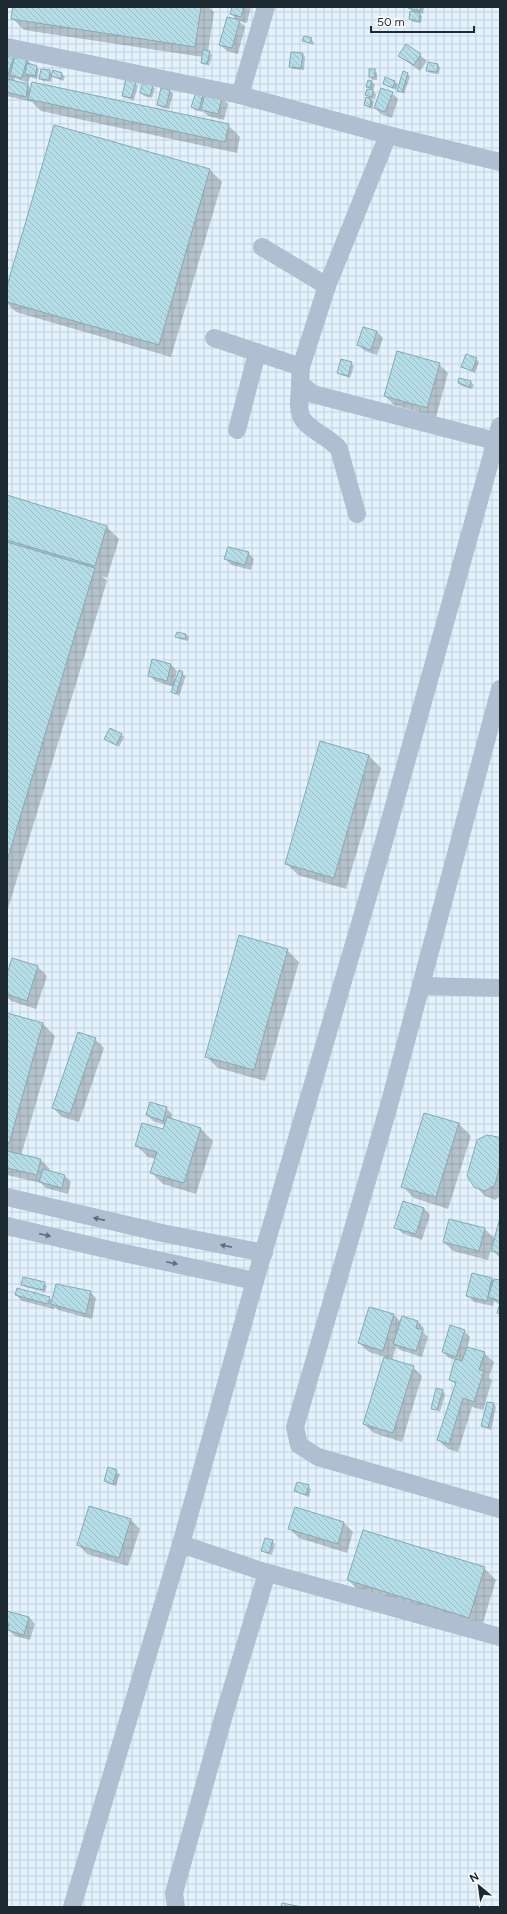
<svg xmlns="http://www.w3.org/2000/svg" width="507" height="1914" viewBox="0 0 507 1914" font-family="Figtree,sans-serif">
  <defs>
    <pattern id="industrial-grid" width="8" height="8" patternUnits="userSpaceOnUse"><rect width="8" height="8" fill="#e3f2fd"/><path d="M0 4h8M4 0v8" fill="none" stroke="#c2d0d9"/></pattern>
    <pattern id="building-back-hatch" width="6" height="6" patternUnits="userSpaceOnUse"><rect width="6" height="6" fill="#b5dde8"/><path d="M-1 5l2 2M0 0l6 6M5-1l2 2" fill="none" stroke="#9bbec7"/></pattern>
  </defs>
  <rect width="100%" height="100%" fill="#fbfbfb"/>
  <rect fill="url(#industrial-grid)" x="7" y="7" width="493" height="1900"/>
  <g fill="#0003">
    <path d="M14,7h195l5,5 -6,40 4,3 -3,11 -7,-3 1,-6 -179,-27 -12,-12z"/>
    <path d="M233,7h18l-4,16 -8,-2 6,6 -7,27 -11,-3 -7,-6 18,-24 -7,-7z"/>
    <path d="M409,7l15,1 -1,6 -5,-2 4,4 -1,7 -8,-1 -3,-3 4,-6z"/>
    <path d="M311,39l3,3 -1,3 -10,-5z"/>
    <path d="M303,54l2,3 -1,13 -11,-1 -3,-2z"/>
    <path d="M7,55l19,5 13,9 -2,10 -7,-2 -2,6 -13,-5 -1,4 14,3 3,4 197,36 12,12 -3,16 -196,-42 -9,-9 -25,-6v-16l2,-1 -2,-1z"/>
    <path d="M420,55l7,6 -7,10 -21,-15z"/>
    <path d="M438,65l2,3 -1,6 -9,-1 -3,-3z"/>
    <path d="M374,70l3,3v7h-4l-3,-3z"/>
    <path d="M50,71l2,3 1,-3 9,3 3,3 -2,4 -11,-5 -1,6 -8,-1 -3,-3z"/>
    <path d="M408,74l2,3 -6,17 -6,-4z"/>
    <path d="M386,79l12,5 -2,6 -12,-6z"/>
    <path d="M372,82l3,3 -2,6 3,3 -1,5 -6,-1 5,4 -2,7 -7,-4 5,-6 -4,-4 5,-4 -3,-4z"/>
    <path d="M135,83l3,3 -4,14 -8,-2 -3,-2z"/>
    <path d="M152,86l3,2 -3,10 -8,-2 -3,-3z"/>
    <path d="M162,89l8,2 3,3 -4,15 -8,-2 -3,-3z"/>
    <path d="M196,93l26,5 6,6 -4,16 -16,-4 -6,-6v2l-7,-2 -3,-3z"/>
    <path d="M392,93l6,6 -6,19 -11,-4 -6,-6z"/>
    <path d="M55,126l155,44 12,12 -51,175 -155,-45 -9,-9v-14z"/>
    <path d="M377,332l6,6 -6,17 -12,-4 -6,-6z"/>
    <path d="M476,359l3,3 -4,11 -13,-7z"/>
    <path d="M351,363l3,3 -4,12 -9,-3 -3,-3z"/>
    <path d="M439,364l9,9 -12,44 -42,-12 -9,-9z"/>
    <path d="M471,382l3,3 -2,4 -10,-3 -3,-3z"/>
    <path d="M7,497l100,30 12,12 -12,39 -5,-2 5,5 -100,331z"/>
    <path d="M248,553l6,6 -3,11 -19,-5 -7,-6z"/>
    <path d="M186,635l3,2 -1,4 -9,-2 -2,-3z"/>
    <path d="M153,660l18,5 6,6 -2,8h2l2,-7 7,4 -7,20 -7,-4 2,-5 -19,-6 -6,-6z"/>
    <path d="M122,735l2,2 -5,10 -14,-8z"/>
    <path d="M321,742l48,14 12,12 -35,121 -48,-14 -12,-12z"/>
    <path d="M287,950l12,12 -34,119 -47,-13 -12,-12z"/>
    <path d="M13,959l25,8 9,9 -11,33 -25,-8 -4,-4v-20z"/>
    <path d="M7,1014l36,10 12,12 -34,120 20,4 9,9 -1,3 16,4 6,6 -3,12 -22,-6 -5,-5 -34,-8z"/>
    <path d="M95,1039l9,9 -25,74 -17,-5 -9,-9z"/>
    <path d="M166,1108l6,6 -1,6 30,9 12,12 -17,53 -33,-10 -12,-12 4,-13 -7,-2 -12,-12 28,-14 2,-6 -13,-4 -6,-6z"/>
    <path d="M424,1114l35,10 12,12 -23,73 -34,-11 -12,-12z"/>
    <path d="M500,1140v56l-5,4 -10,-4 -10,-10z"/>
    <path d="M424,1208l6,7 -8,25 -20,-7 -6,-6z"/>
    <path d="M450,1220l35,9 10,10 5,-16v35l-9,-9 -3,11 -35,-9 -9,-9z"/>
    <path d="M492,1279l3,3 5,-1v24l-6,-4 -1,5 -19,-4 -7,-7z"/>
    <path d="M44,1283l3,3 -2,6 -20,-5 -3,-3z"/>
    <path d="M90,1292l6,6 -4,21 -34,-9 -3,-3 -1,2 -32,-8 -6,-6 33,3 4,3z"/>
    <path d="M370,1308l24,7 7,7 2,-5 15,5 6,6 -1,4 5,5 -6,20 -22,-7 -4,-4 -4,15 21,6 9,9 -20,66 -28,-9 -10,-9 21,-67 -16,-5 -10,-9z"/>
    <path d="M464,1331l6,6 -3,11 17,5 10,9 -5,15 3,4 -9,29 -11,-3 -14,45 -10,-3 -10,-9 18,-55 -6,-6 6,-19 -7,-2 -6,-6z"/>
    <path d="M442,1391l3,3 -5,18 -8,-4z"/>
    <path d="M494,1404l2,3 -5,23 -9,-4z"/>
    <path d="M109,1468l11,6 -4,12 -9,-3 -2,-2z"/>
    <path d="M308,1486l3,3 -2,8 -11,-4 -3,-2z"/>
    <path d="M296,1508l48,15 9,9 -6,21 -48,-15 -9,-9z"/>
    <path d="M131,1520l9,9 -12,37 -41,-12 -9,-10z"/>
    <path d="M272,1541l3,3 -3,11 -7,-2 -3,-3z"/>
    <path d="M484,1568l12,12 -15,49 -121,-37 -12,-12z"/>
    <path d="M7,1612l22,5 6,7 -5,16 -15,-4 -6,-6z"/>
  </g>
  <g fill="url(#building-back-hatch)" stroke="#84aab5">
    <path d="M13,7h188l-6,40 -184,-28z"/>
    <path d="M232,7h12l-3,10 -11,-3z"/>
    <path d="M408,7h13l-1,4 -12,-3z"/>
    <path d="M410,11l10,2 -1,8 -10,-2z"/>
    <path d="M227,17l13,3 -8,28 -13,-3z"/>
    <path d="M304,36l8,2 -2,5 -8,-2z"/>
    <path d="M406,44l15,10 -7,11 -16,-9z"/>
    <path d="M203,50l7,1 -3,13 -6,-1z"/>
    <path d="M291,52l12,1 -2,15 -12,-1z"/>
    <path d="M7,54l7,2 -6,19h-1z"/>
    <path d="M15,56l12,3 -5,19 -12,-3z"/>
    <path d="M428,62l10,2 -1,8 -11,-1z"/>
    <path d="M27,63l10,3 -2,10 -10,-2z"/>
    <path d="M41,69l9,1 -1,10 -10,-1z"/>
    <rect x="369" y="69" width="6" height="8"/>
    <path d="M53,70l9,3 -1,6 -10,-3z"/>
    <path d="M403,71l5,2 -6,19 -5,-1z"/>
    <path d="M385,77l10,4 -2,7 -10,-4z"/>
    <path d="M7,79l21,5 -2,13 -19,-5z"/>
    <path d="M126,79l10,3 -5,16 -9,-2z"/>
    <path d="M368,80l4,1 -2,7 -4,-1z"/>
    <path d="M32,82l197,42 -4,18 -197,-43z"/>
    <path d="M143,82l10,3 -3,11 -10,-3z"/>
    <path d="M161,88l9,2 -4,17 -9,-2z"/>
    <path d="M381,88l12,4 -8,20 -11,-4z"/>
    <path d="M367,89l6,1 -1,7 -7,-2z"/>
    <path d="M196,92l7,2 -4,16 -8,-3z"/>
    <path d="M205,93l17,4 -4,17 -17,-4z"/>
    <path d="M366,97l5,2 -1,8 -6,-2z"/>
    <path d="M54,125l156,44 -51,176 -152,-43v-16z"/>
    <path d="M363,327l14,4 -6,19 -14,-5z"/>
    <path d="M397,351l43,12 -13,45 -43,-12z"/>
    <path d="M466,354l11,4 -5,13 -11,-4z"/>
    <path d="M341,359l11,3 -4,14 -11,-3z"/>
    <path d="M459,378l12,3 -1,6 -12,-4z"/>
    <path d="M7,495l100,31 -12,40 -88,-26z"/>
    <path d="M7,542l88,26 -88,293z"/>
    <path d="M228,547l21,5 -4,13 -21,-6z"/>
    <path d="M177,632l9,2 -1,5 -10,-2z"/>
    <path d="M152,659l19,5 -4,17 -19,-5z"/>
    <path d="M179,670l4,2 -7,22 -5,-2z"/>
    <path d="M110,728l12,6 -6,11 -12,-6z"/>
    <path d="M320,741l49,14 -35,123 -49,-14z"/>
    <path d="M239,935l49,14 -34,121 -49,-13z"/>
    <path d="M12,958l26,8 -11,35 -20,-7v-20z"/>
    <path d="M7,1013l36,10 -34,121 -2,-1z"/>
    <path d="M78,1032l18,6 -26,76 -18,-6z"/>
    <path d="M150,1102l17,5 -4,14 -17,-6z"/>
    <path d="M424,1113l35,10 -23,74 -35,-10z"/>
    <path d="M167,1117l34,11 -17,55 -34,-10 7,-21 -22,-6 7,-23 21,6z"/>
    <path d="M487,1135l11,2 2,3v25l-5,20 -10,6 -11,-4 -7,-11 10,-36z"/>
    <path d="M7,1151l34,8 -4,16 -30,-7z"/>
    <path d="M43,1169l22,6 -3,13 -23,-6z"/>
    <path d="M403,1201l21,7 -8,26 -22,-6z"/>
    <path d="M449,1219l36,9 -6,23 -36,-9z"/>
    <path d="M499,1221l1,1v31l-9,-2z"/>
    <path d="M472,1273l20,5 -5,23 -21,-5z"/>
    <path d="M23,1277l22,5 -2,8 -22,-5z"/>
    <path d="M494,1279l6,1v21l-12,-4z"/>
    <path d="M56,1284l35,7 -5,23 -35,-10z"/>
    <path d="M17,1288l33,9 -2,7 -33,-9z"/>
    <path d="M500,1303v11l-3,-1z"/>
    <path d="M369,1307l25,7 -11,37 -25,-8z"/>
    <path d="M402,1316l16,5 -2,7 7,2 -7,21 -23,-7z"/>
    <path d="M450,1325l15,5 -9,27 -14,-5z"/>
    <path d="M467,1347l18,5 -6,18 5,1 -10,31 -11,-4 -14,46 -12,-4 19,-58 -7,-2 6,-21 7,2z"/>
    <path d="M384,1357l30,9 -21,67 -30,-9z"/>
    <path d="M436,1388l7,2 -6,20 -6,-1z"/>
    <path d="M487,1402l7,1 -6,25 -7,-2z"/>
    <path d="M108,1467l9,3 -4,14 -9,-3z"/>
    <path d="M297,1482l12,3 -3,10 -12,-4z"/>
    <path d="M89,1506l42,13 -12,39 -42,-13z"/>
    <path d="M295,1507l49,15 -6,22 -50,-15z"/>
    <path d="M363,1530l122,37 -16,51 -122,-38z"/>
    <path d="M265,1538l8,2 -4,13 -8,-2z"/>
    <path d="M7,1611l22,6 -5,18 -17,-5 2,-6h-2z"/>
    <path d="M282,1903l20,4h-21z"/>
  </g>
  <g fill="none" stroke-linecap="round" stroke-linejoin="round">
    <g stroke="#b0bed2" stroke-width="18">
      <path d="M7,47l233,48 148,40 112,27"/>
      <path d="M240,95l26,-88"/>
      <path d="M388,135l-61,151 -26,81 -1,17 13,10 182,47"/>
      <path d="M262,247l65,39"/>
      <path d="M214,338l87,29"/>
      <path d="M300,384c0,10 -3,23 1,32 5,13 29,21 38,33l18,65"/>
      <path d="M237,430l20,-77"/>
      <path d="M500,689l-112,420 -93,318 4,18 19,12 182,52"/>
      <path d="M421,986l79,2"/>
      <path d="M7,1197l155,36 102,20"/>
      <path d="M7,1226l103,24 145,31"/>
      <path d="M181,1544l80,27 239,66"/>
      <path d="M72,1907l109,-363 74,-263 128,-436 117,-419"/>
      <path d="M176,1907l-2,-14 50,-178 43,-142"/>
    </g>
  </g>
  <defs><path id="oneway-solid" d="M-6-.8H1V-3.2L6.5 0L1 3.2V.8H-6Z"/></defs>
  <g fill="#606d7a">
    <use href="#oneway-solid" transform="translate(99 1219) rotate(-167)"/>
    <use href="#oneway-solid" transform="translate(45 1235) rotate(13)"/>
    <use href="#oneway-solid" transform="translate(226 1246) rotate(-169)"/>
    <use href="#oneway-solid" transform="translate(172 1263) rotate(12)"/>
  </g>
  <rect width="507" height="1914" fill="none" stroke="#1e2a32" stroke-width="16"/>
  <g transform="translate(479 1886) rotate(331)" stroke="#fbfbfb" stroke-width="3" paint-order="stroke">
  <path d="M0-3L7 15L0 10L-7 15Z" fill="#1e2a32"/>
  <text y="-6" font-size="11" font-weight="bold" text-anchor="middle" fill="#1e2a32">N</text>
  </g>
  <path d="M371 26v6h103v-6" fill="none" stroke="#1e2a32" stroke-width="2"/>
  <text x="377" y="26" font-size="12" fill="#1e2a32" stroke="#fbfbfb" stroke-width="3" paint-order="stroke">50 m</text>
</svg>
